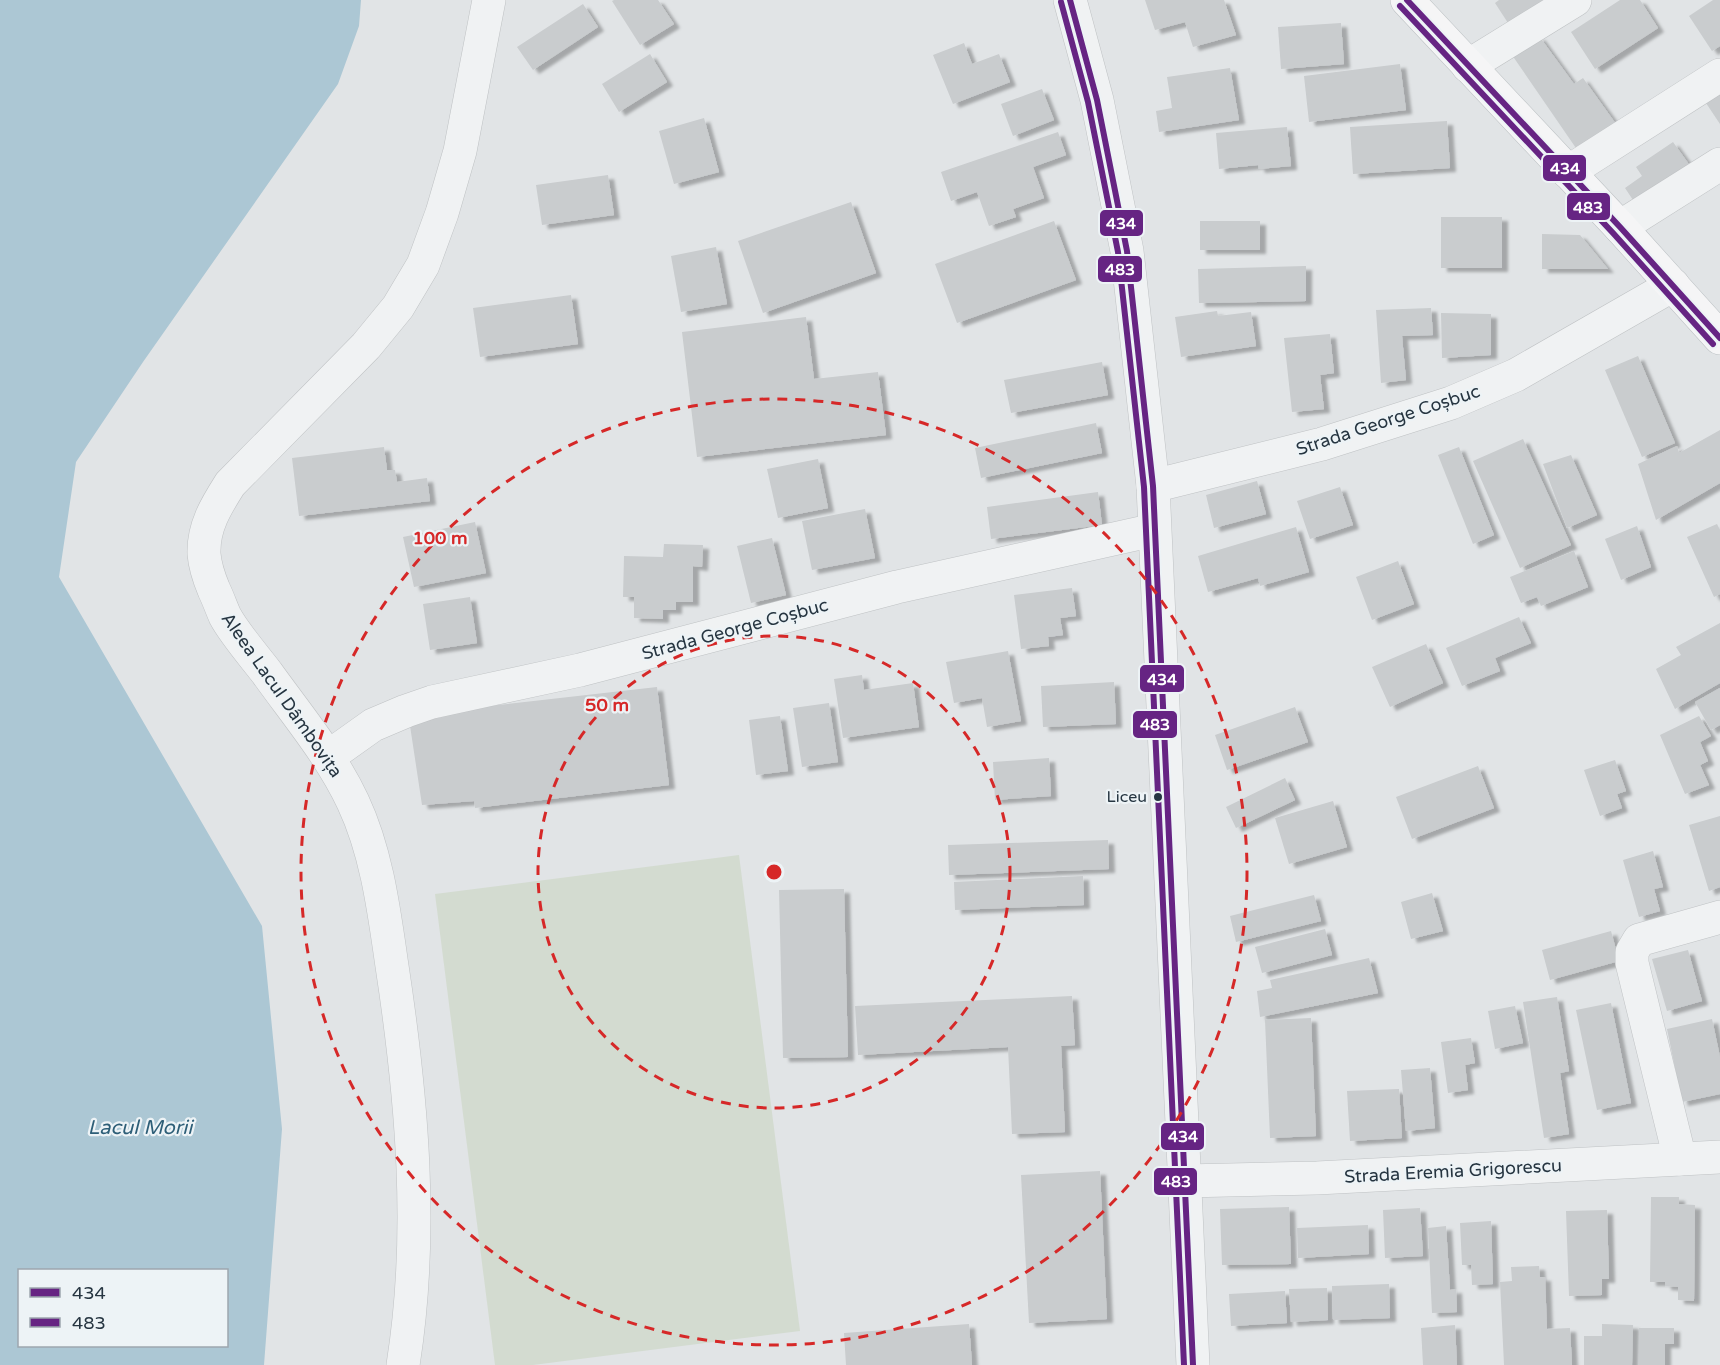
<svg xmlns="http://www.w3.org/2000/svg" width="1720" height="1365" viewBox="0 0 1720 1365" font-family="'Varela Round',sans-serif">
  <defs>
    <filter id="shadow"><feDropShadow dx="6" dy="4" stdDeviation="1.5" flood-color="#0004"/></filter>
  </defs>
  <rect width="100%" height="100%" fill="#e1e4e6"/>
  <path fill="#d3dbd0" d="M739,855l61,476 -267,34h-38l-60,-471z"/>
  <path fill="#acc7d4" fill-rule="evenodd" d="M0,0h361l-2,26 -21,58 -195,278 -67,100 -17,115 203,349 20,203 -18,236h-264zM20,1270h206v76h-206z"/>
  <g fill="#c9ccce" filter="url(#shadow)">
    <path d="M614,0h44l16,24 -34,21 -28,-44z"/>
    <path d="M1145,0h79l12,35 -43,12 -8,-25 -30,8z"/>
    <path d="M1499,0h51l-40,26 -15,-23z"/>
    <path d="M1620,0h20l18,28 -63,41 -24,-37z"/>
    <path d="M1713,0h7v46l-8,5 -23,-35z"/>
    <path d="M583,4l15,23 -65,43 -16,-23z"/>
    <path d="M1341,23l3,41 -63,5 -3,-42z"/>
    <path d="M1539,36l35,48 9,-6 33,46 -38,27 -66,-96z"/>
    <path d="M964,43l8,21 27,-10 11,28 -57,22 -20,-49z"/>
    <path d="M650,54l17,28 -48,30 -17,-28z"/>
    <path d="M1400,64l6,46 -97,12 -5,-46z"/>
    <path d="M1230,68l9,52 -80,12 -3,-21 16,-3 -5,-31z"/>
    <path d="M1042,89l12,31 -41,16 -12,-32z"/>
    <path d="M1720,94v30l-14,-21z"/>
    <path d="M704,118l15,54 -45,12 -15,-53z"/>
    <path d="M1447,121l3,47 -97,6 -3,-47z"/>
    <path d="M1287,127l4,39 -32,3 -1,-4 -39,4 -3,-36z"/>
    <path d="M1058,132l8,23 -33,12 11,31 -31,11 3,8 -27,9 -12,-34 -26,9 -10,-29z"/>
    <path d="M1673,142l20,28 -54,39 -14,-21 17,-12 -6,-9z"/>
    <path d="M608,175l6,40 -72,10 -6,-40z"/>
    <path d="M851,202l25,71 -113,40 -25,-72z"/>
    <rect x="1441" y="217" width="61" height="51"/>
    <path d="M1054,221l22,59 -119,43 -22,-59z"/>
    <rect x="1200" y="221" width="60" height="29"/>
    <path d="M1542,234l38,1 28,34h-66z"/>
    <path d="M716,247l11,57 -46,8 -10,-56z"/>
    <path d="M1306,266v35l-107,2 -1,-34z"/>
    <path d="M571,295l7,49 -98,13 -7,-49z"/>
    <path d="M1431,308l2,27 -31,1 4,44 -25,3 -5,-73z"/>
    <path d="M1217,311l1,5 33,-4 5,34 -75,11 -6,-40z"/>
    <path d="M1441,313l50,1v41l-49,3z"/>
    <path d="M806,317l8,62 64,-7 8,63 -189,22 -15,-125z"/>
    <path d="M1330,334l4,39 -14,2 4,34 -32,3 -8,-74z"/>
    <path d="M1638,356l37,87 -33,14 -37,-87z"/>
    <path d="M1102,362l6,33 -97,18 -7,-33z"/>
    <path d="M1096,423l6,30 -121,25 -6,-30z"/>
    <path d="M1720,430v53l-64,37 -18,-56 39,-18 2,7z"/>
    <path d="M1523,439l48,106 -51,23 -47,-107z"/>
    <path d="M384,447l3,23h8l2,12 30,-4 3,23 -131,15 -7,-58z"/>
    <path d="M1459,447l35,88 -21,9 -35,-89z"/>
    <path d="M1571,455l26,60 -30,13 -24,-64z"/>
    <path d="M818,459l10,49 -50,10 -11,-49z"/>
    <path d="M1257,481l9,33 -52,14 -8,-33z"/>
    <path d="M1340,487l13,38 -43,14 -13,-38z"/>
    <path d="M1098,492l4,33 -111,14 -4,-32z"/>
    <path d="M865,509l10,49 -63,12 -10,-49z"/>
    <path d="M475,522l11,51 -72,14 -11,-50z"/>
    <path d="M1717,524l3,6v64l-6,3 -27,-60z"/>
    <path d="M1637,526l14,41 -30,13 -16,-41z"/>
    <path d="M1296,527l13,45 -49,14 -2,-8 -50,14 -10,-36z"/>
    <path d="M772,538l14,57 -35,8 -14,-57z"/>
    <path d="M664,544l39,1 -1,22 -9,-1v36h-17v8h-13v9l-29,-1v-21h-11l1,-41 39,1z"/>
    <path d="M1574,551l14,36 -47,19 -4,-9 -16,6 -11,-26z"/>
    <path d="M1398,561l16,43 -42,16 -16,-43z"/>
    <path d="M1072,588l4,28 -16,2 3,17 -15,2 1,9 -28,3 -7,-54z"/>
    <path d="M470,597l7,46 -47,7 -7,-46z"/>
    <path d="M1519,617l12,26 -36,15 5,13 -38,15 -16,-38z"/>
    <path d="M1720,623v60l-45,26 -19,-40 25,-14 -5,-8z"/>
    <path d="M1426,644l17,39 -53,24 -18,-40z"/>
    <path d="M1008,651l13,70 -34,6 -5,-29 -28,5 -8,-41z"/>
    <path d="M862,675l2,15 49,-7 6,44 -76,11 -9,-59z"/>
    <path d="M1114,682l2,42 -73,3 -2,-41z"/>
    <path d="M657,687l12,98 -194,23 -1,-7 -52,4 -13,-86 54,-10z"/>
    <path d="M1720,688v37l-9,5 -16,-28z"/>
    <path d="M829,703l9,59 -36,5 -9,-59z"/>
    <path d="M1295,707l13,35 -81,28 -12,-35z"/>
    <path d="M780,716l8,55 -32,4 -7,-55z"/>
    <path d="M1699,716l12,20 -11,6 8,19 -8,4 9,20 -24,9 -25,-59z"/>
    <path d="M1049,758l2,38 -56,4 -2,-38z"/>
    <path d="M1615,760l11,31 -9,3 5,14 -22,8 -16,-46z"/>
    <path d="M1478,766l16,42 -82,31 -16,-42z"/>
    <path d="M1285,778l10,22 -59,28 -10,-21z"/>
    <path d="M1333,801l14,46 -58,17 -14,-46z"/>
    <path d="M1720,816v71l-11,4 -20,-66z"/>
    <path d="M1108,840l1,29 -160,6 -1,-30z"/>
    <path d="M1653,851l10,36 -9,2 6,22 -21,6 -16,-57z"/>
    <path d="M1083,876l1,29 -129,5 -1,-28z"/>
    <path d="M844,889l4,168 -65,1 -4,-168z"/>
    <path d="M1432,893l11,38 -32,8 -10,-37z"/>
    <path d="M1314,895l7,26 -85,21 -6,-26z"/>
    <path d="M1325,929l7,26 -70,18 -7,-26z"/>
    <path d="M1611,931l8,30 -69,19 -8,-30z"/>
    <path d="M1688,950l14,51 -35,10 -15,-52z"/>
    <path d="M1369,958l9,35 -118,24 -3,-26 15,-3 -2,-8z"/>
    <path d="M1072,996l3,49 -14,1 4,86 -53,2 -4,-87 -150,8 -3,-49z"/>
    <path d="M1557,997l12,74 -9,2 9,61 -25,4 -21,-136z"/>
    <path d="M1611,1003l20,100 -34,7 -21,-100z"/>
    <path d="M1515,1006l8,37 -28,6 -7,-38z"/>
    <path d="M1311,1018l5,118 -46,2 -5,-118z"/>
    <path d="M1712,1019l8,38v37l-38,8 -15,-73z"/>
    <path d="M1471,1038l4,25 -10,2 3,25 -20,3 -7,-51z"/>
    <path d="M1430,1068l5,60 -29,3 -5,-61z"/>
    <path d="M1399,1089l3,49 -52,3 -3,-50z"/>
    <path d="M1100,1171l7,148 -78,4 -8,-148z"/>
    <path d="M1651,1197h28v7l16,1 -1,96 -16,-1v-13l-13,-1v-4h-15z"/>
    <path d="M1289,1207l2,57 -69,1 -2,-56z"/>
    <path d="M1420,1208l3,48 -38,2 -2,-48z"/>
    <path d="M1607,1210l2,69h-7v16l-33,1 -3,-85z"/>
    <path d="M1491,1221l2,63 -21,1 -1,-20h-9l-2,-42z"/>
    <path d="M1368,1225l1,29 -71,4 -1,-30z"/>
    <path d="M1446,1226l4,64 6,-1 1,23 -25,1 -4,-85z"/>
    <path d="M1539,1266l1,11h5l2,52 23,-1 2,37h-68l-4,-83 12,-1 -1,-14z"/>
    <path d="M1389,1284l1,34 -57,2 -1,-34z"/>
    <path d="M1327,1288l1,32 -37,2 -2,-33z"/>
    <path d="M1285,1291l2,32 -56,3 -2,-32z"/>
    <path d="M969,1324l3,41h-126l-2,-32z"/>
    <path d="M1602,1324l31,1 -1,40h-48v-29h18z"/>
    <path d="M1455,1325l2,40h-34l-2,-37z"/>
    <path d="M1639,1328h35v16h-9v21h-26z"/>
  </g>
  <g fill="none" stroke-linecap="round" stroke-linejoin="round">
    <defs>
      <g id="minor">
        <path d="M1070,0l27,100 30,151 26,235 40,879"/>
        <path d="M1468,66l107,-66"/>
        <path d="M1568,172l152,-97"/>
        <path d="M1620,227l100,-63"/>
        <path d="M1153,486l169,-42 129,-41 65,-28 157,-90"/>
        <path d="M328,757l45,-32 33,-14 26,-9 148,-32 317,-83 257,-57"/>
        <path d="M1680,1159l-48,-196v-11l7,-12 81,-23"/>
        <path d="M1185,1181l132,-3 403,-21"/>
        <path d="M403,1365c21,-132 9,-267 -11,-399 -8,-55 -15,-113 -39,-164 -22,-47 -56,-87 -86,-129 -13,-17 -33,-40 -42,-57 -4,-9 -7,-18 -11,-26 -5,-12 -9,-24 -10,-36 -1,-27 12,-48 26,-70l136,-138 32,-39 25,-42 19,-52 18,-62 29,-151"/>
      </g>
      <path id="major" d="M1407,0l213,227 100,111"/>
    </defs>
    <use href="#minor" stroke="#bfc2c4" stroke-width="34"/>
    <use href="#major" stroke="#bcc1c4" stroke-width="34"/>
    <use href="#minor" stroke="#f0f2f3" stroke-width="33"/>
    <use href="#major" stroke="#f5f5f6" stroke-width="33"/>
    <defs>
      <g id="bus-1">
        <path d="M1070,0l27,100 30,151 26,235 40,879"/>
        <path d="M1407,0l213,227 100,111"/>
      </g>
      <g id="bus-2">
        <path d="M1061,2l27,100 30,150 26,235 40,878"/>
        <path d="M1400,6l213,227 100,111"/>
      </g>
    </defs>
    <use href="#bus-1" stroke="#edf3f6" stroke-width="10"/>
    <use href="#bus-2" stroke="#edf3f6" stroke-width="10"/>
    <use href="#bus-1" stroke="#662483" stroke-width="6"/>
    <use href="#bus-2" stroke="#662483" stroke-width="6"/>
  </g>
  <g fill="none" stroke="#d62828" stroke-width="3" stroke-dasharray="10 8">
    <circle cx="774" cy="872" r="236"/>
    <circle cx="774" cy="872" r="473"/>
  </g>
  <circle fill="#263541" stroke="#edf3f6" stroke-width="2" cx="1158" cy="797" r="5"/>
  <g text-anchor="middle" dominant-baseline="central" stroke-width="4.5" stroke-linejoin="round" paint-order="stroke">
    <g font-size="16" fill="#263541" stroke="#edf3f6" text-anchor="end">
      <text x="1147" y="797">Liceu</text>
    </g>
    <g font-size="18" fill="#263541" stroke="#edf3f6">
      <text transform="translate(1388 420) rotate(-18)">Strada George Coșbuc</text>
      <text transform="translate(735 629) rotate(-15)">Strada George Coșbuc</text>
      <text transform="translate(282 695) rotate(55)">Aleea Lacul Dâmbovița</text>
      <text transform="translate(1453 1171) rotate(-3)">Strada Eremia Grigorescu</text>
    </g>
    <g font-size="20" font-style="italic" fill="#2d5e77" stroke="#edf3f6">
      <text x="140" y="1128">Lacul Morii</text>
    </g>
  </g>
  <circle cx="774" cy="872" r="9" fill="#d62828" stroke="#edf3f6" stroke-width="3"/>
  <g font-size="18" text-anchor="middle" font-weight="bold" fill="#d62828" stroke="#edf3f6" stroke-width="4.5" stroke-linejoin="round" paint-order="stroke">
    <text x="440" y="544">100 m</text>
    <text x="607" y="711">50 m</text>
  </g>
  <g stroke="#edf3f6" stroke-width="2">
    <rect x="1542" y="154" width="45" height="28" rx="6" fill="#662483"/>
    <rect x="1566" y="192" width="45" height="29" rx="6" fill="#662483"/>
    <rect x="1099" y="209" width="45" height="28" rx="6" fill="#662483"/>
    <rect x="1097" y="255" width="46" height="28" rx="6" fill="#662483"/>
    <rect x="1139" y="664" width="46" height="29" rx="6" fill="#662483"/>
    <rect x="1132" y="710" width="46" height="29" rx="6" fill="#662483"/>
    <rect x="1160" y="1122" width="45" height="29" rx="6" fill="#662483"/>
    <rect x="1153" y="1167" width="45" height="29" rx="6" fill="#662483"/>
  </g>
  <g font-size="16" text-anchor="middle" font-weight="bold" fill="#fff">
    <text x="1565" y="174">434</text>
    <text x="1588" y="213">483</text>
    <text x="1121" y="229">434</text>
    <text x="1120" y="275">483</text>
    <text x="1162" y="685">434</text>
    <text x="1155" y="730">483</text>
    <text x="1183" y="1142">434</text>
    <text x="1176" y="1187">483</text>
  </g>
  <rect x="18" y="1269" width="210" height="78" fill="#edf3f6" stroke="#9da7ae" stroke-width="1.5"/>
  <rect x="30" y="1288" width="30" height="9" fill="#662483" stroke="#9da7ae" stroke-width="1.5"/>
  <text x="72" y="1299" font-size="18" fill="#263541">434</text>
  <rect x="30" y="1318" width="30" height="9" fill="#662483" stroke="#9da7ae" stroke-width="1.5"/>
  <text x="72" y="1329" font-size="18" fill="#263541">483</text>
</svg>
